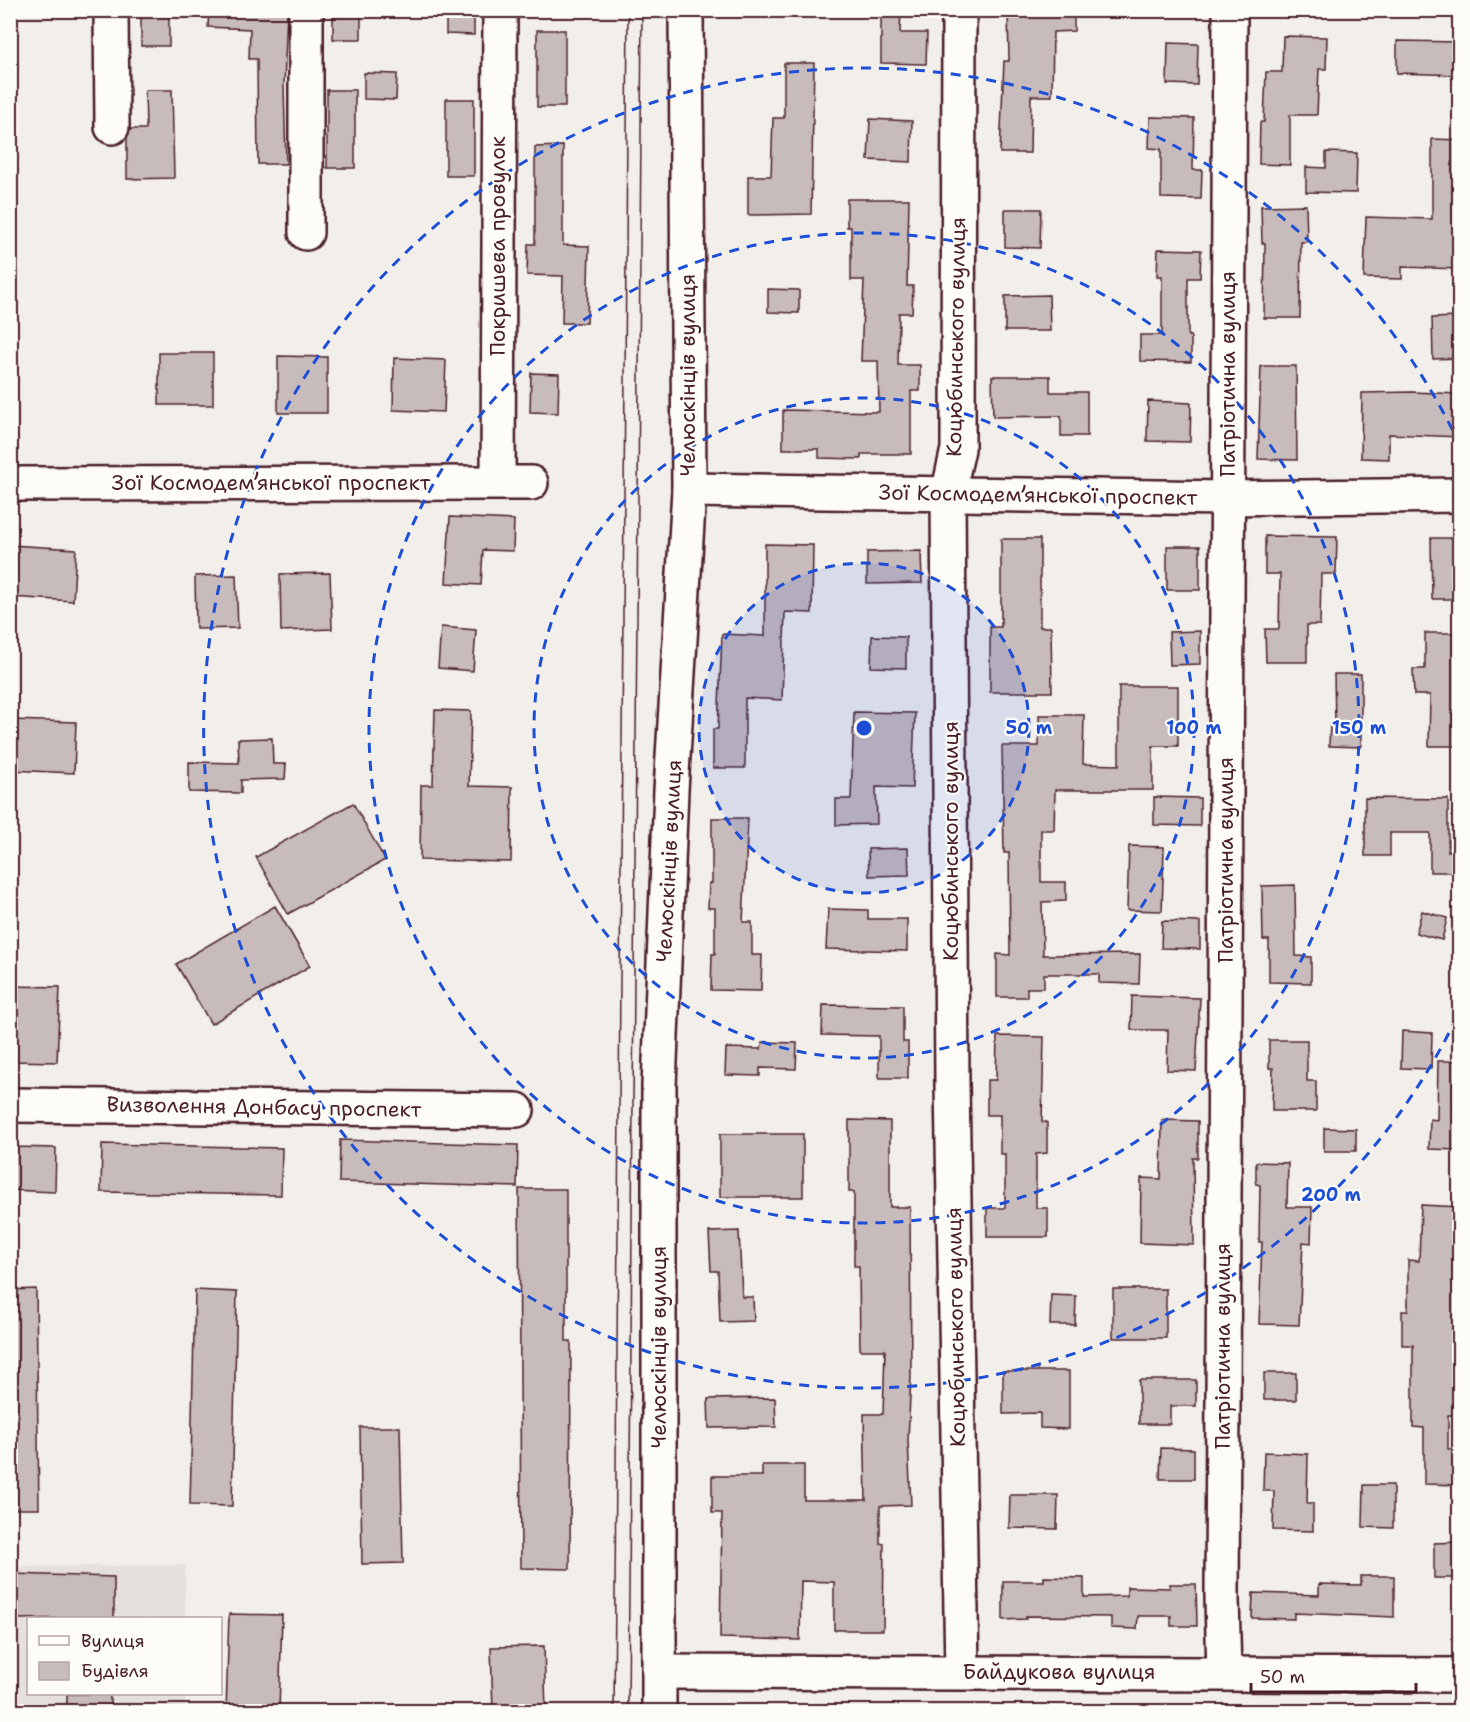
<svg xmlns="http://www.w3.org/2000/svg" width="1470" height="1722" viewBox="0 0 1470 1722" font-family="'Shantell Sans',sans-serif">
  <rect width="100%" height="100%" fill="#f2efeb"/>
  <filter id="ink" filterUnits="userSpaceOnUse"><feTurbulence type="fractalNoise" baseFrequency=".0167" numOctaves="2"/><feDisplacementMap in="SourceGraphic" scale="12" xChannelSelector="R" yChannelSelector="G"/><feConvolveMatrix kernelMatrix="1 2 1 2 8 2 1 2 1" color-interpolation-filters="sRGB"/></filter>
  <g filter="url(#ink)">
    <path fill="#e5dfdd" d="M185,1565v53h-157v76h157v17h-174l-1,-144z"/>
    <g fill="#c8bbbb" stroke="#4a1f2b" stroke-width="1.5">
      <rect x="141" y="10" width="28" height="36"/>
      <path d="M209,10h78l-3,76 2,78h-28l-1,-105h-8l1,-30 -42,-2z"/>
      <rect x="333" y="10" width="28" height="29"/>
      <path d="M446,10h28v25l-28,-1z"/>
      <path d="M881,10h20l-1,23h27l-1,31 -45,-1z"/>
      <path d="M1008,10h66v21l-21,1 -1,64h-21l-1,57h-30l4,-92h5z"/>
      <rect x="537" y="30" width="28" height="77"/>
      <path d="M1283,36l44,1 -1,32h-7l-2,46h-27v50l-31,-1 1,-42h4l2,-50h16z"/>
      <path d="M1397,41l63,1v33l-63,-2z"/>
      <path d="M1168,43l30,1 -1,41 -30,-1z"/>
      <path d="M784,63h30l-3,151 -63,1v-39h23l2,-58h11z"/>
      <path d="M364,73l33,1 -1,26 -32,-1z"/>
      <path d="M145,90h27l2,88 -47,1v-41l3,-9h16z"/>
      <rect x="327" y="90" width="28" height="78"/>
      <rect x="446" y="99" width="28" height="77"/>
      <path d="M1150,117l44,1 -1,52h9l-1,29 -40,-1v-49l-12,-1z"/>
      <path d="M870,119l42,2 -1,41 -43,-2z"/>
      <path d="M1432,139l28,1v129l-58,-2v12l-38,-1 2,-61 66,2z"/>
      <path d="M563,146v99l26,1 -2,77h-25l1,-47 -36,-1 1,-31h7v-97z"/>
      <path d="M1326,152l31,1 -1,40 -50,-1v-25l20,1z"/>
      <path d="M847,199h62l-2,87h6l-1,27h-13l-1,52h22v26h-9v63h-50v5l-42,-1v-9h-36v-39l96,2 -1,-51h-17l3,-81h-13v-53h-4z"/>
      <path d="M1306,205l1,37h-6l-1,76h-36l1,-75h-3l-1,-37z"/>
      <path d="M1005,209h36l-1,39 -35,-1z"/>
      <path d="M1158,249l43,1 -1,28h-12v58h3v26l-51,-1v-26h22v-59h-5z"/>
      <path d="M768,289l31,1v23l-31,-1z"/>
      <path d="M1049,295l1,36h-45v-35z"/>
      <path d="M1460,317v41l-27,1 -1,-41z"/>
      <rect x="159" y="353" width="54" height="52"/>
      <path d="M278,356l49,1v56h-49z"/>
      <path d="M394,358l52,2 -2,52 -51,-2z"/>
      <path d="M1261,366h35l1,94 -39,-1z"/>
      <path d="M531,373l28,1 -1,39 -28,-1z"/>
      <path d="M992,376h58v16h37v44h-26v-20l-68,1z"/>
      <path d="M1412,392l48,2v43l-71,-3v25l-28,-1 1,-65z"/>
      <path d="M1148,401l43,2 -1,39 -43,-1z"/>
      <path d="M450,517l64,3 -1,31 -30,-1 -2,35 -35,-2z"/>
      <path d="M1265,536l72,1 -1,37h-15l-1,51h-13v37h-41l-1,-33h14l1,-55h-15z"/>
      <path d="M1431,538h29v61h-28z"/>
      <path d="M1001,539h39v88h11l1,65h-62v-65h11z"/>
      <path d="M765,544l48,1 -1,68 -27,-1 -3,88 -37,-2v70h-32v-39h5l4,-95 43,2z"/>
      <path d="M10,545l66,4 -3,52 -63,-4z"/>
      <rect x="1167" y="546" width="33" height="44"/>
      <path d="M921,551l1,32 -55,1v-32z"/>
      <path d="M330,573l2,56 -51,2 -1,-57z"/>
      <path d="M236,575l2,53 -42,1 -1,-53z"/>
      <path d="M441,627l35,3 -3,41 -35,-3z"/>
      <path d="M1200,631v33l-30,1 -1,-33z"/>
      <path d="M1425,633h34l1,113h-31l1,-51h-16l-1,-26h12z"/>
      <path d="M872,636l34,1v31l-35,-1z"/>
      <path d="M1334,674h27v73l-32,-1 1,-22h5z"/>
      <path d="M1119,686h59v60h-25v44h-98l-1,40h-13v52h25v19l-24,1 1,53 97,-1 -1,30 -40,-1v-9h-55v14h-17v9h-30v-43l13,1 -1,-102h-5l-2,-107h37v-31h45l-1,49 36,1z"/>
      <path d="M435,710l36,1 -2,75 43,1 -1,75 -91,-2 1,-75h12z"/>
      <path d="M854,712l61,1 -3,75 -36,-1 1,37 -41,1v-26h15z"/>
      <path d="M10,720l66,2 -2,51 -64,-3z"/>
      <path d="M272,738l1,26h13l-1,15 -44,1v13l-52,-1v-30l50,1 -1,-24z"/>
      <path d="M1154,797l46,1v28l-46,-1z"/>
      <path d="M1365,798l83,1v52h12v21h-30v-39h-40v23h-25z"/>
      <path d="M353,803l32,57 -97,54 -32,-57z"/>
      <path d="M712,818h36l-5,104h9v33h10l-1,36 -50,-1 1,-36h3v-46h-7l1,-25h3z"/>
      <path d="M1129,846l35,1 -2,64 -35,-1z"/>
      <path d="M908,848l1,27 -40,1 -1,-27z"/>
      <path d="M1295,885l1,71 15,1v26l-42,-1v-42h-6l-1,-54z"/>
      <path d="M275,906l35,60 -99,58 -35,-60z"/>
      <path d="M828,909l40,1v9h39v32l-81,-2z"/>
      <path d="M1422,911l25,7 -5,22 -26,-7z"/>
      <path d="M1162,921l38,1v27l-39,-1z"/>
      <path d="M10,986l50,1 -3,75 -47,-1z"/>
      <path d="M1132,996l68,2 -4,73 -29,-1 1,-40h-37z"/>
      <path d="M823,1005l80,1v36h5v36h-29v-42l-57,-1z"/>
      <path d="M1402,1031l30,2 -1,36 -30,-1z"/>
      <path d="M997,1036l47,1 -2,85h5v31l-11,1v54h12v29h-61v-29h18v-54h-5v-39h-13v-35h9z"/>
      <path d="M1269,1040h38v41h9v30h-44l1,-43h-4z"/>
      <path d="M762,1042l35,1 -1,26 -36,-1v8l-35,-1 1,-27 35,1z"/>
      <path d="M1438,1061h22v89l-31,-1 1,-30 7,1z"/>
      <path d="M849,1120l41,1v86h20l1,168 -3,65 3,65 -31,1v37l4,1 -1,86h-49v-48l-33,-1 -1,59 -80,-2 2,-125h-10v-37h50v-11h42v35h62l-2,-86h19l2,-64h-25l-1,-84h-5v-74h-5z"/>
      <path d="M1162,1120l36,1v37h-5l1,87 -54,-2 1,-65 20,1z"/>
      <path d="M1324,1128l32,1v22h-32z"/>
      <rect x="720" y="1134" width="83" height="63"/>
      <path d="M340,1140l178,5 -1,42 -178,-5z"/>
      <path d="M102,1144l180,4 -1,47 -180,-3z"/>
      <path d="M10,1147l46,1 -1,44 -45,-2z"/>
      <path d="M1256,1162l32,1 -1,44h25l-1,36 -8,-1 -4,83 -40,-1 3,-82h-3l1,-57 -4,-1z"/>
      <path d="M519,1189h47v152h5l-1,228 -49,-1z"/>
      <path d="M1421,1205l39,2v208h-12v34h12v36l-36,-1v-56l-11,-1v-82h-11v-34h6v-51l11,1z"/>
      <path d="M739,1231l3,66h11l1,24 -34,1 -2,-51h-7l-2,-39z"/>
      <path d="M36,1289l3,220h-29v-219z"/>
      <rect x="1113" y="1289" width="53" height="49"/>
      <path d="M195,1290l42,2 -5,214 -42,-1z"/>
      <path d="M1051,1295l25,1 -1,29h-25z"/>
      <path d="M1003,1371h66v58l-29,-1v-15l-37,1z"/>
      <rect x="1264" y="1373" width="32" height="27"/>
      <path d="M1139,1380h57v26h-26v18h-31z"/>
      <path d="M775,1398l1,29 -67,1 -1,-29z"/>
      <path d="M360,1427h40l3,136 -41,1z"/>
      <path d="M1161,1448l33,1v30h-34z"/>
      <path d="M1264,1452l44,2 -1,49h6v28l-40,-1 1,-39h-11z"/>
      <path d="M1364,1485h29v43l-30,-1z"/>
      <path d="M1010,1495h48l-1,34 -48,-1z"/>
      <path d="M1460,1542v36h-26v-35z"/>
      <path d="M10,1574l104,3v41l-104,1z"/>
      <path d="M1361,1576h33v41l-100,-4v6l-42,-1 1,-25 66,2v-11l42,1z"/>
      <path d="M1044,1577l40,1v19l43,-1v-9l43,1v-4h26l1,42h-26v-10h-33l-1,13 -26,-1v-11l-85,-1v3l-23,1v-39h41z"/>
      <path d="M229,1614l53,1 -3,97h-53z"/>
      <path d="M544,1646l2,66h-53l-2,-65z"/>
      <rect x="67" y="1694" width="43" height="18"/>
    </g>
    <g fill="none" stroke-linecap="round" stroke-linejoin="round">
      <defs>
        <g id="minor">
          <path d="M111,10l1,117"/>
          <path d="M306,10v223"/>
          <path d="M959,10l-1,439 -10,45 4,590 10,588"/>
          <path d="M498,482l2,-472"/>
          <path d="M10,484l521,-1"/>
          <path d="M689,490l538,8 233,-3"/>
          <path d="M10,1105l507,5"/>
          <path d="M1224,1673l-2,-75 8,-1588"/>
        </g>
        <g id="major">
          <path d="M659,1672l801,3"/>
          <path d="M659,1712v-626l12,-296 18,-300 -3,-480"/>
        </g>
      </defs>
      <use href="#minor" stroke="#4a1f2b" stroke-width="38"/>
      <use href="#major" stroke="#4a1f2b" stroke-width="38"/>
      <use href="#minor" stroke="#fdfcf7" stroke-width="33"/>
      <use href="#major" stroke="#fdfcf7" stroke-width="33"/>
      <g stroke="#4a1f2b" stroke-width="1.5">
        <path d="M614,1712l14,-1702"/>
        <path d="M628,1712l14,-1702"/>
      </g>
    </g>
  </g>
  <circle cx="864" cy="728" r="165" fill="#1d4ed8" fill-opacity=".12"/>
  <g fill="none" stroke="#1d4ed8" stroke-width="3" stroke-dasharray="10 8">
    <circle cx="864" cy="728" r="165"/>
    <circle cx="864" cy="728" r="330"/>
    <circle cx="864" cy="728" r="495"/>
    <path d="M1457 1017A660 660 0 1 1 1457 439"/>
  </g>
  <g text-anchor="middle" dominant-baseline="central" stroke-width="4.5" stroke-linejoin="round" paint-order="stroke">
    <g font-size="21" fill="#4a1f2b" stroke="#fdfcf7">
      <text transform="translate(498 246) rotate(-90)">Покришева провулок</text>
      <text transform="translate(956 337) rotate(-89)">Коцюбинського вулиця</text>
      <text transform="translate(1228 374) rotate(-90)">Патріотична вулиця</text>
      <text transform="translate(688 375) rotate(-90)">Челюскінців вулиця</text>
      <text x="271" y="483">Зої Космодем’янської проспект</text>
      <text transform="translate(1038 495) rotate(1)">Зої Космодем’янської проспект</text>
      <text transform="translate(951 841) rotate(-90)">Коцюбинського вулиця</text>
      <text transform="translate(1226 860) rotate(-90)">Патріотична вулиця</text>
      <text transform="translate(669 861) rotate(-87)">Челюскінців вулиця</text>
      <text transform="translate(264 1107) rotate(1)">Визволення Донбасу проспект</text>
      <text transform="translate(956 1327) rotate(-91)">Коцюбинського вулиця</text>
      <text transform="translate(1223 1346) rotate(-90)">Патріотична вулиця</text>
      <text transform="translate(659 1347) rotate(-90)">Челюскінців вулиця</text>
      <text x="1059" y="1672">Байдукова вулиця</text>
    </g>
  </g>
  <circle cx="864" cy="728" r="9" fill="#1d4ed8" stroke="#fdfcf7" stroke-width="3"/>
  <g font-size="18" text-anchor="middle" font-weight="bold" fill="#1d4ed8" stroke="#fdfcf7" stroke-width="4.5" stroke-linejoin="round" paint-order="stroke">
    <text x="1029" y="734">50 m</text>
    <text x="1194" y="734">100 m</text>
    <text x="1359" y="734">150 m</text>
    <text x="1331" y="1201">200 m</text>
  </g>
  <rect width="1470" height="1722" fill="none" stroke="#fdfcf7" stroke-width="36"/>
  <rect x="18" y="18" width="1434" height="1686" fill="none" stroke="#4a1f2b" stroke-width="2" filter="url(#ink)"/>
  <rect x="27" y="1617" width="195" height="78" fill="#fdfcf7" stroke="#b5a4a5" stroke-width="1.5"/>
  <rect x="39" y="1636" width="30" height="9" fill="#fdfcf7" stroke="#b5a4a5" stroke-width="1.5"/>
  <text x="81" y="1647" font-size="18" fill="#4a1f2b">Вулиця</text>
  <rect x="39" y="1662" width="30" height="18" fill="#c8bbbb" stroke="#b5a4a5" stroke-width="1.5"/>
  <text x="81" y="1677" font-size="18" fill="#4a1f2b">Будівля</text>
  <path d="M1251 1683v9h165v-9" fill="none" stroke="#4a1f2b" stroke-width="3"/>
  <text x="1260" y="1683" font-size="18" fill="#4a1f2b" stroke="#fdfcf7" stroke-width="4.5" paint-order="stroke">50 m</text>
</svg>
